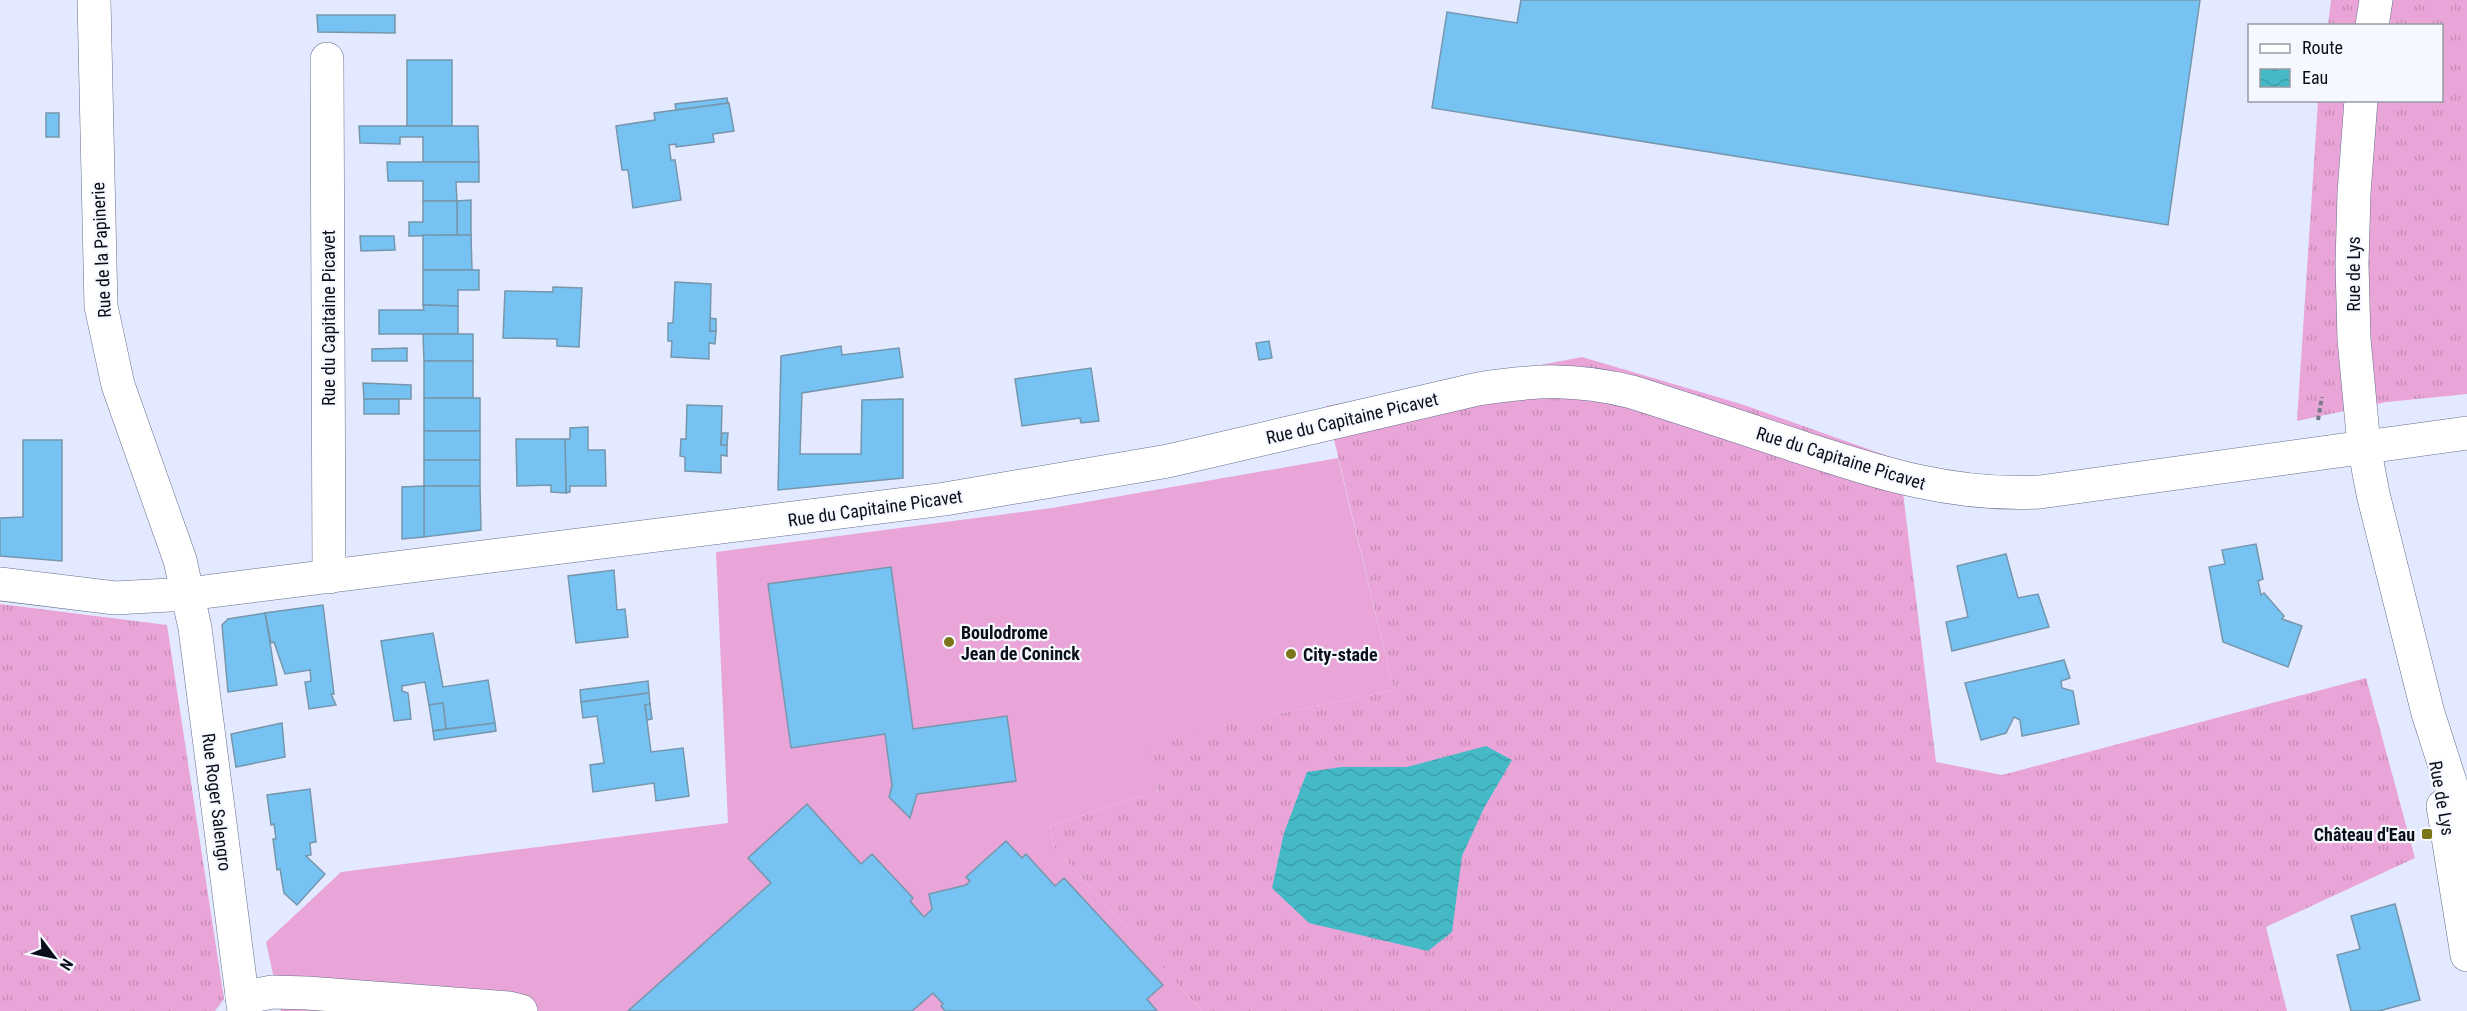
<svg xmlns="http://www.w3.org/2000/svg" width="2467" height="1011" viewBox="0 0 2467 1011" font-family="'Roboto Condensed',sans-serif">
  <defs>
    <pattern id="grass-tufts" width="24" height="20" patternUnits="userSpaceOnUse" patternTransform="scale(1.5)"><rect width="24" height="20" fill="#e9a5d7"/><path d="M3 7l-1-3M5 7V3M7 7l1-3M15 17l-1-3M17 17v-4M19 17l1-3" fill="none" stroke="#c68db8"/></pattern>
    <pattern id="water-waves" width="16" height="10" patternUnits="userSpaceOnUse" patternTransform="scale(1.5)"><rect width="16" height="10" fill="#45bac6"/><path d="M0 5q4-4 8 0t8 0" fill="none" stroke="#3b9faa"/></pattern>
  </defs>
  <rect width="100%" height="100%" fill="#e3eaff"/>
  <g fill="url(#grass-tufts)">
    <path d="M2331,0h136v394l-80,8 -90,19 21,-320 124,-1v-74l-114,-1z"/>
    <path d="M1582,357l159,47 158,56 37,302 66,13 364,-97 49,180 -149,69 21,84h-1085l-148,-164 -4,-21 109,-35 -11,-51 246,-50 -68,-284z"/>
    <path d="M0,604l167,21 57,374 -9,12h-215z"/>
  </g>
  <path fill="#e9a5d7" d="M1338,458l56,232 -245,50 10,51 -109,35 4,21 148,164h-921l-15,-69 75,-70 387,-49 -12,-271 336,-44z"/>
  <path fill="url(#water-waves)" d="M1486,746l26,14 -28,48 -22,48 -10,76 -24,19 -119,-28 -37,-35 12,-55 23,-61 35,-5h65z"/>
  <g fill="#75c2f3" stroke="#7696ac" stroke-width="1.5">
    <path d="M1521,0h679l-32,225 -736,-117 15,-96 70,11z"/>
    <path d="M317,15h78v18l-77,-1z"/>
    <rect x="407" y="60" width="45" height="66"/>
    <path d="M727,98l1,5 -52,7 -1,-6z"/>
    <path d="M729,103l5,28 -21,3 1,8 -38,5v-3l-7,1 2,15h4l6,40 -48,8 -5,-38h-6l-6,-44 39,-6 -1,-7z"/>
    <rect x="46" y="113" width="13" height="24"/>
    <path d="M359,126h119l1,36h-56v-25h-23v7l-40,-1z"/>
    <path d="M387,162h92v20h-23l1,19h-34v-20h-35z"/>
    <path d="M471,200v35h-14v-34z"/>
    <path d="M423,201h34v34l-48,1v-14h14z"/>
    <path d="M423,235h48l1,35h-49z"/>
    <path d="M360,236h34l1,14 -34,1z"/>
    <path d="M423,270h56v20h-21v16l-35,-1z"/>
    <path d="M675,282l36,2 -1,47h6l-1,13 -6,-1v16l-38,-2 1,-16h-4v-18h5z"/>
    <path d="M553,287l29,1 -3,59 -22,-1v-7l-54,-1 2,-47 48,1z"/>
    <path d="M423,305l35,1v28h-79v-24h45z"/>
    <path d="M710,318l6,1v12h-6z"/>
    <path d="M423,334h50v27h-49z"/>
    <path d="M1269,341l3,17 -13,2 -3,-17z"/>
    <path d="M841,346l1,9 57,-7 4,29 -101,16 -2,61h61l1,-54 41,-1v79l-125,12 3,-134z"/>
    <path d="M407,348v13h-35v-12z"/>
    <rect x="424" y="361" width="49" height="37"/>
    <path d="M1091,368l8,53 -18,2 -1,-5 -58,8 -7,-47z"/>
    <path d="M363,383l48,2v14h-47z"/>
    <rect x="424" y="398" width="56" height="33"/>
    <rect x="364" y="399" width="35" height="15"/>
    <path d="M687,405l35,1 -1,39h6v11l-6,-1v18l-36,-2v-14l-5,-1 1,-17h5z"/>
    <path d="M588,427v23h17l1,36h-36v6l-4,1 -1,-54h5v-11z"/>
    <rect x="424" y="431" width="56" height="29"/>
    <path d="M722,433h6l-1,12h-6z"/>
    <path d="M516,439h49l1,54 -15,-1v-7l-34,1z"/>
    <path d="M23,440h39v121l-62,-5v-38l23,-1z"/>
    <rect x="424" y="460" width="56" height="26"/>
    <path d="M424,486h56l1,44 -57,7z"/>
    <path d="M424,486v51l-22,2v-52z"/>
    <path d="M2256,544l7,35 -5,2 3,14 3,-2 20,23 -2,3 20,7 -14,41 -65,-25 -14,-75 16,-3 -3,-14z"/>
    <path d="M2006,554l12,44 20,-4 11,33 -97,24 -6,-29 22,-5 -11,-51z"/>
    <path d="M891,567l22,162 94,-13 9,65 -99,13 -7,24 -21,-21 3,-11 -7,-52 -94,14 -23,-164z"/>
    <path d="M614,570l3,40 8,-1 3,28 -52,6 -8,-67z"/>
    <path d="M323,605l11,89h-3l5,11 -27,4 -4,-27 6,-1 -1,-11 -25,4 -11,-32 -3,1 -6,-30z"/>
    <path d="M265,613l12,72 -49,7 -6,-67 6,-6z"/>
    <path d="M433,633l10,54 45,-7 7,43 -49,6 -3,-26 -14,2 -4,-23 -23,4v5l6,2 3,26 -17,2 -13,-80z"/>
    <path d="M2064,660l6,18 -9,3 1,7 11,3 6,33 -57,12 -2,-16 -6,-3 -8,16 -25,7 -16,-57z"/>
    <path d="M648,681l1,12 -68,9 -1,-12z"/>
    <path d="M649,693l1,11 -5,1 6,47 32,-4 6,48 -33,5 -2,-18 -61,9 -3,-27 14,-2 -7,-47 -14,2 -2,-16z"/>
    <path d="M443,703l3,26 -13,2 -4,-26z"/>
    <path d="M650,704l2,15 -5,1 -2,-15z"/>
    <path d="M282,723l3,34 -49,10 -5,-33z"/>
    <path d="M495,723l1,8 -62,9 -1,-9z"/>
    <path d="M310,789l6,53 -6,1 1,12 -5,1 19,18 -28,31 -13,-12 -4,-24 -3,1 -4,-31h3l-2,-15 -3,1 -4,-30z"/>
    <path d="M807,804l54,60 11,-10 41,44 -3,3 14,16 8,-8 -3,-15 37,-9 4,-4 -4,-4 40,-36 16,17 4,-4 29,32 9,-8 99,107 -16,14 10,12h-212l-4,-5 2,-2 -10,-11 -21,18h-284l143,-128 -23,-25z"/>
    <path d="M2395,904l25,96 -41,11h-28l-14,-56 23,-6 -9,-33z"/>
  </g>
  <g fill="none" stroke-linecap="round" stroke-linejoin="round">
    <defs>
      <g id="minor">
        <path d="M94,0l7,306 17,79 62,175 15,68 49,383"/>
        <path d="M2372,26l4,-26"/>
        <path d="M327,59l2,518"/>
        <path d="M2361,100l-7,93 -2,71 2,75 10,107 9,48 55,219 39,122"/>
        <path d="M0,584l115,14 73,-4 757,-95 223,-38 310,-72c58,-9 97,-11 154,3 54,17 108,35 162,53 83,27 157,52 246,47l427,-59"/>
        <path d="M2443,806l24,149"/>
        <path d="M242,998l30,-6 35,1 202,15 12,3"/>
      </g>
    </defs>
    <use href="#minor" stroke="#656f8d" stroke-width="34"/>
    <path stroke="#757b8b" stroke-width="4" stroke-dasharray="4.5 3" stroke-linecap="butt" d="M2318,420l4,-23"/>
    <use href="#minor" stroke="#fff" stroke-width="33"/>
  </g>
  <g fill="#7a7519" stroke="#f5f8ff" stroke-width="2">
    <circle cx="949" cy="642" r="6"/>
    <circle cx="1291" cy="654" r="6"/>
    <rect x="2421" y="828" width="12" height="12" rx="3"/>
  </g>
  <g text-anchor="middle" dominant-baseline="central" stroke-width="4.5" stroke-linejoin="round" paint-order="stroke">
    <g font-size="18" fill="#0b0f1a" stroke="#f5f8ff">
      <text transform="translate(101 250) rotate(-93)">Rue de la Papinerie</text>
      <text transform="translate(2353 274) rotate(-90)">Rue de Lys</text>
      <text transform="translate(328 318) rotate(-90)">Rue du Capitaine Picavet</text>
      <text transform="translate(1352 418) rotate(-13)">Rue du Capitaine Picavet</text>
      <text transform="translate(1841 458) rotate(17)">Rue du Capitaine Picavet</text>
      <text transform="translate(875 508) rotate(-8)">Rue du Capitaine Picavet</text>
      <text transform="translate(2442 798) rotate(80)">Rue de Lys</text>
      <text transform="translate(217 802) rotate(83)">Rue Roger Salengro</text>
    </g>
    <g font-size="18" font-weight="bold" fill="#0b0f1a" stroke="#f5f8ff" text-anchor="start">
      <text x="961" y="632">Boulodrome<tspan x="961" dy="21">Jean de Coninck</tspan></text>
      <text x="1303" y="654">City-stade</text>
      <text x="2415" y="834" text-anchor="end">Château d'Eau</text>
    </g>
  </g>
  <rect x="2248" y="24" width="195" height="78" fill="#f5f8ff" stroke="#979ba3" stroke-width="1.5"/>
  <rect x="2260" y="44" width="30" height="9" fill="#ffffff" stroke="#979ba3" stroke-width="1.5"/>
  <text x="2302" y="54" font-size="18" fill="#0b0f1a">Route</text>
  <rect x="2260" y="69" width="30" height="18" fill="url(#water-waves)" stroke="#979ba3" stroke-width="1.5"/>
  <text x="2302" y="84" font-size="18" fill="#0b0f1a">Eau</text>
  <g transform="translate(54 957) rotate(122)" stroke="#f5f8ff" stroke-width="4.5" paint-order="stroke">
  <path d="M0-4.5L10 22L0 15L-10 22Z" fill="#0b0f1a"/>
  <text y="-9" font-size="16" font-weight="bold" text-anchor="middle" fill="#0b0f1a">N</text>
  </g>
</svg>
